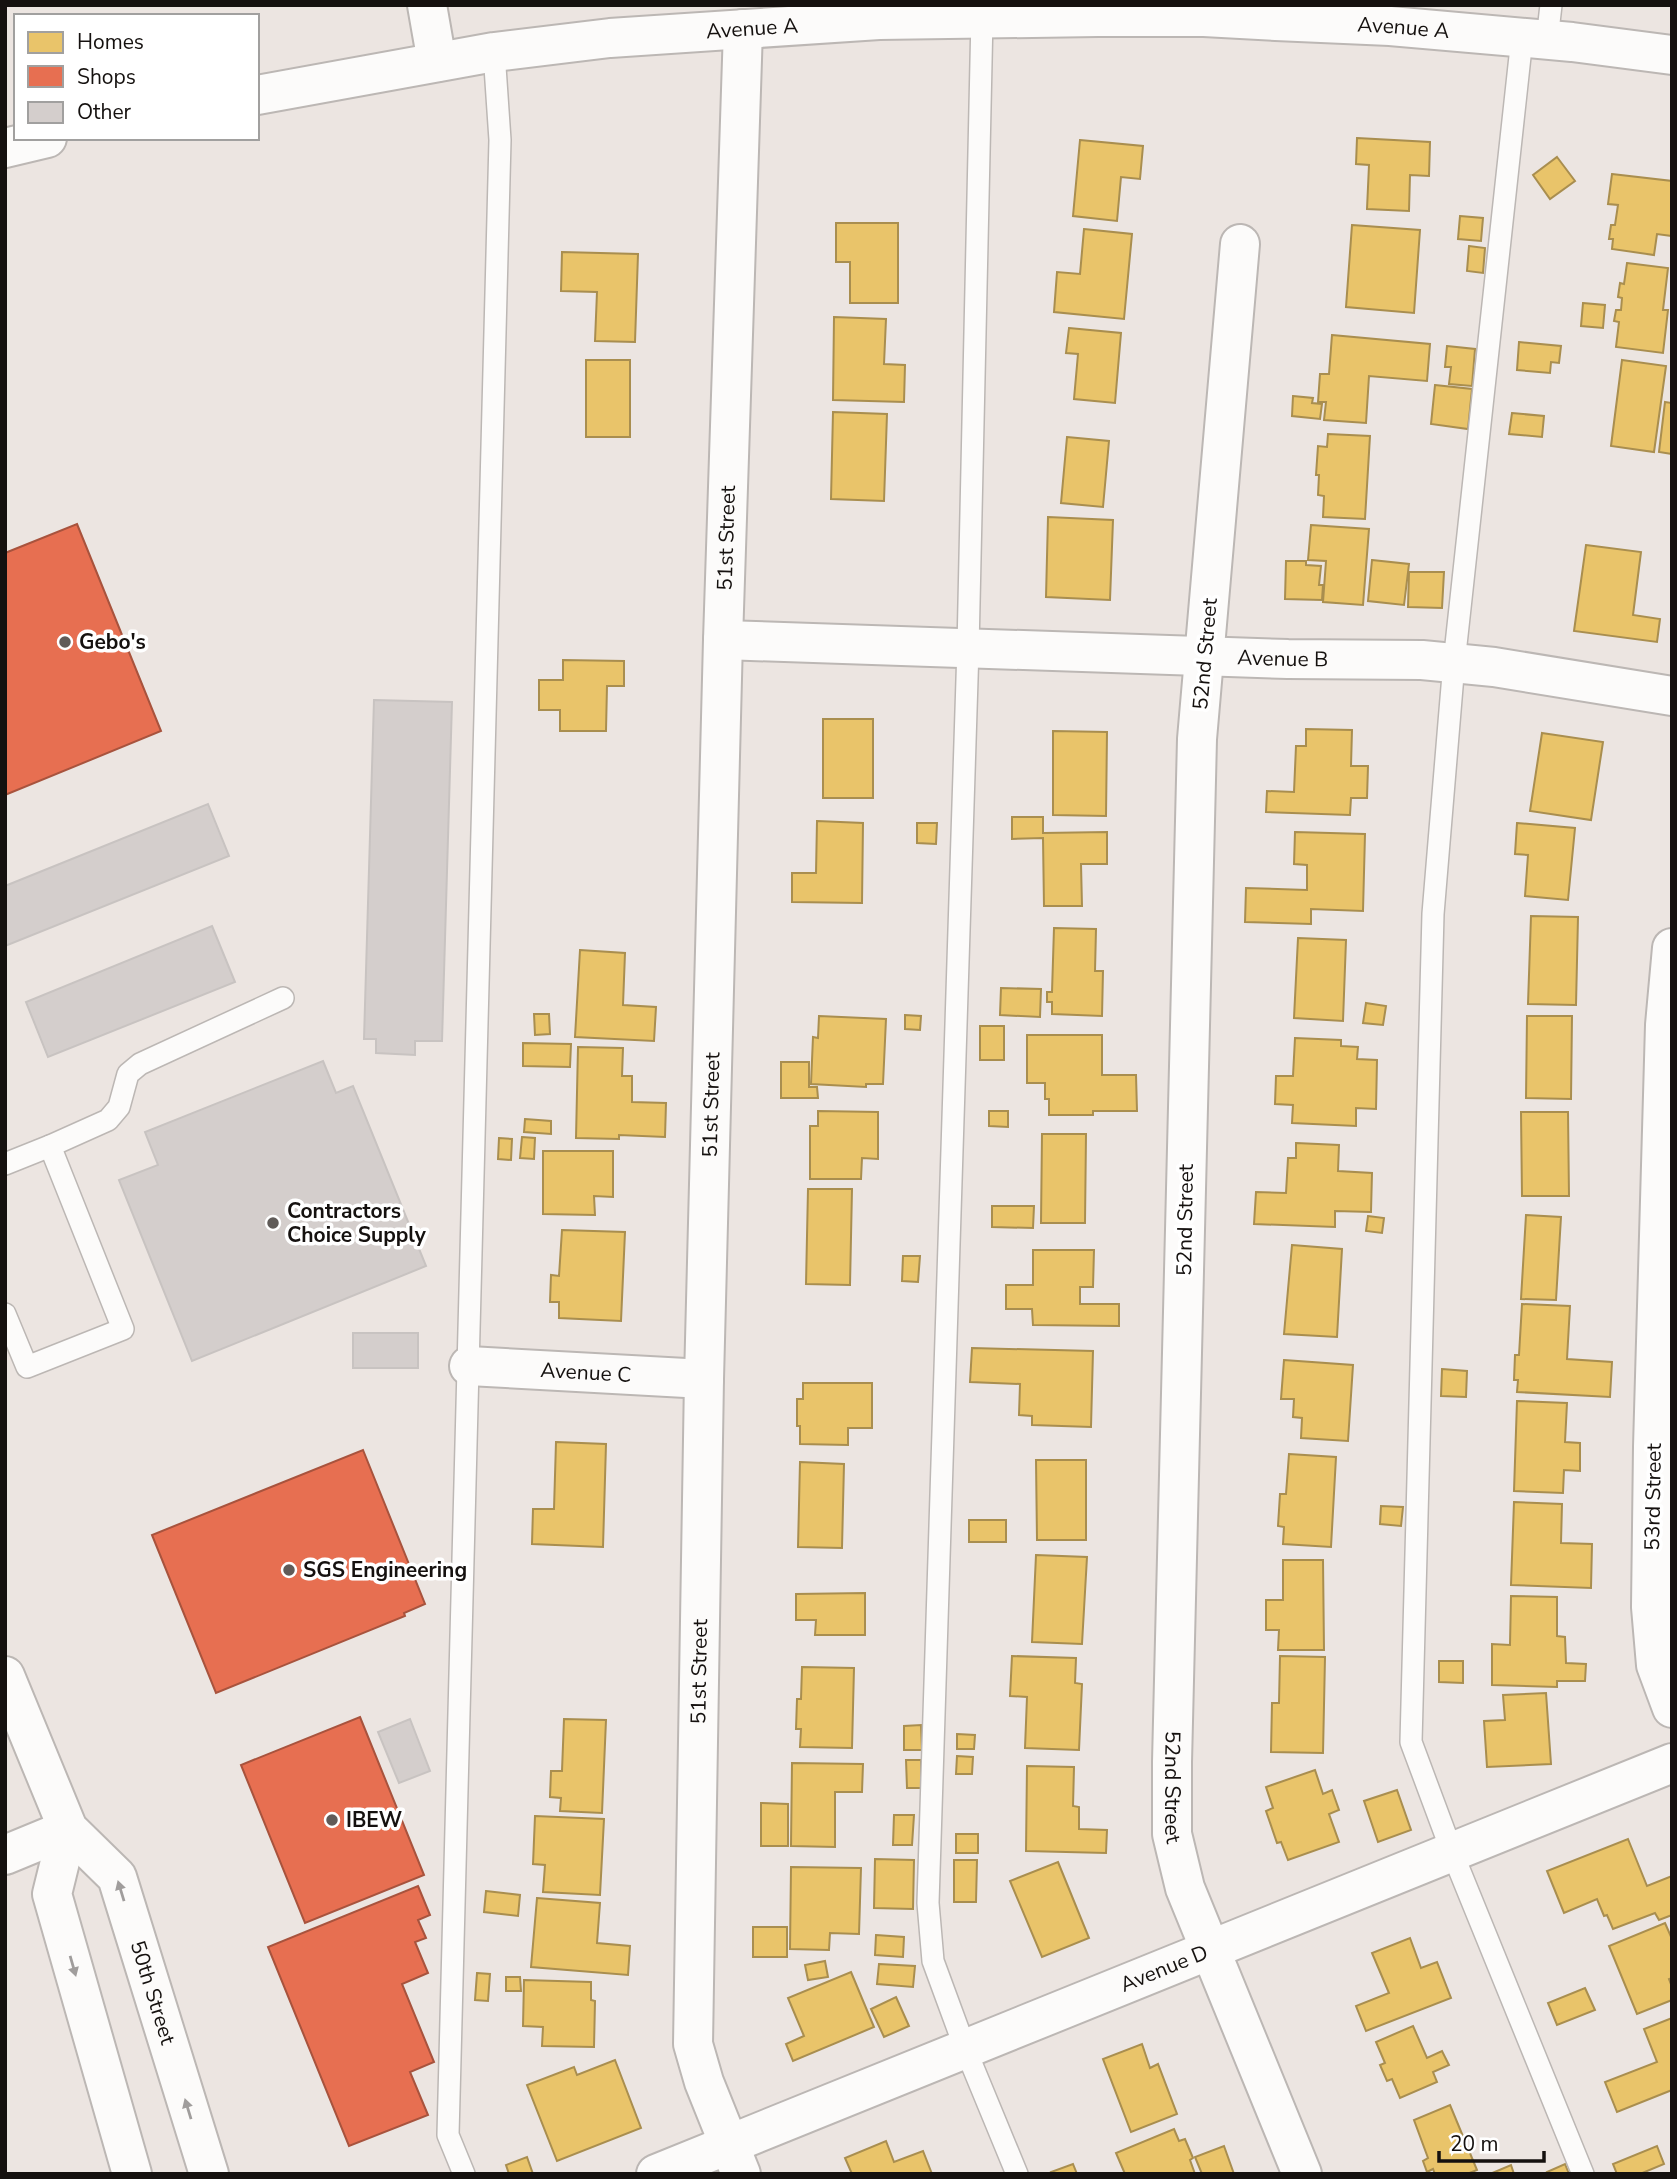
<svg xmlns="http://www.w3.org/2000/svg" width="1677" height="2179" viewBox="0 0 1677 2179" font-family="'Nunito Sans',sans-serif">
  <rect width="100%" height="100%" fill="#ece5e1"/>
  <g fill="#e9c46a" stroke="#a98e4f" stroke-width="2">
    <path d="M1357,138l73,4 -1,34 -19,-1 -1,36 -42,-2 2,-44 -13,-1z"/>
    <path d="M1080,140l63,6 -3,33 -19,-2 -4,44 -44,-5z"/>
    <path d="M1557,157l18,24 -25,18 -17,-24z"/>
    <path d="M1612,174l60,7v55l-15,-2 -3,21 -42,-6 1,-10h-4l2,-14h4l3,-20 -10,-1z"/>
    <path d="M1460,216l23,2 -2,23 -23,-2z"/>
    <path d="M836,223h62v80h-48v-41h-14z"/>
    <path d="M1352,225l68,5 -6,83 -68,-6z"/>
    <path d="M1084,229l48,5 -8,85 -70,-7 3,-40 23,2z"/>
    <path d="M1469,246l16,2 -2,25 -16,-2z"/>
    <path d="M562,252l76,2 -3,88 -40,-1 2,-49 -36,-1z"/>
    <path d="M1627,263l41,5 -5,42h5l-5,43 -47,-6 3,-25 -5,-1 2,-11h5l1,-12 -4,-1 2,-14 4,1z"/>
    <path d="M1583,303l22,2 -2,23 -22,-2z"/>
    <path d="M834,317l52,2 -2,45 21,1 -1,37 -71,-2z"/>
    <path d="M1069,328l52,5 -6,70 -41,-4 4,-45 -12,-1z"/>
    <path d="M1332,335l98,9 -3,37 -58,-5 -3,47 -42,-3 2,-18h-8l2,-28h9z"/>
    <path d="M1519,342l42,4 -2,17 -8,-1 -1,11 -33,-3z"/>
    <path d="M1447,346l28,3 -3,37 -23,-2 2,-17h-6z"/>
    <rect x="586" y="360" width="44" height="77"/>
    <path d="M1622,360l44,6 -12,86 -43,-6z"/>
    <path d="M1435,385l37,4 -4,40 -37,-5z"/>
    <path d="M1293,396l20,2 -1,5 10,1 -2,15 -28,-3z"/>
    <path d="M1665,402l7,1v51l-13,-2z"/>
    <path d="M833,412l54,2 -3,87 -53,-2z"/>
    <path d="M1512,413l32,3 -2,21 -33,-3z"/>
    <path d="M1328,434l42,2 -5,83 -42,-2 1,-21 -6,-1 1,-20h-3l2,-29 9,1z"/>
    <path d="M1067,437l42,4 -6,66 -42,-4z"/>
    <path d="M1048,517l65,3 -3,80 -64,-3z"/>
    <path d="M1311,525l58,4 -6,76 -40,-3 3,-41 -18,-1z"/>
    <path d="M1586,545l55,7 -8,63 27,4 -3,23 -83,-11z"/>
    <path d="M1372,560l37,4 -5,41 -36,-4z"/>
    <path d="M1286,561h20v4l15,1 -2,19h4l-1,15 -37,-1z"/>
    <path d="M1409,572h35l-2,36 -34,-1z"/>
    <path d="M563,660l61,1v25h-17l-1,45h-46v-21h-21v-30h24z"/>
    <rect x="823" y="719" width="50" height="79"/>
    <path d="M1306,729l46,1 -1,36h17l-1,32h-16l-1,17 -84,-3 1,-21 27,1 2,-46h10z"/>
    <path d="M1053,731l54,1 -1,84 -53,-1z"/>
    <path d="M1542,733l61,9 -12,78 -61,-9z"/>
    <path d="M1012,817h31v16l64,-1v32h-26l1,42h-38l-1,-68 -31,1z"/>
    <path d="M817,821l46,2 -1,80 -70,-1v-29h24z"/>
    <path d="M917,823h20l-1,21 -19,-1z"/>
    <path d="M1517,823l58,5 -7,72 -43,-4 3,-41 -13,-1z"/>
    <path d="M1295,832l70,2 -2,77 -52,-2v15l-66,-2 1,-34 61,2v-25l-13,-1z"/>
    <path d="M1531,916l47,1 -2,88 -48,-1z"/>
    <path d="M1054,928l42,1 -1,42h8l-1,45 -50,-2v-12h-5v-10h5z"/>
    <path d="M1298,938l48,2 -3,81 -49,-3z"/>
    <path d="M580,950l45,3 -2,52 33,2 -2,34 -79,-4z"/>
    <path d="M1001,988l40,1 -1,28 -40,-2z"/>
    <path d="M1366,1003l20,3 -3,19 -20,-2z"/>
    <path d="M534,1014h15l1,20 -15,1z"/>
    <path d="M905,1015l16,1 -1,14 -15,-1z"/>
    <path d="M819,1016l67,3 -3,65h-17v3l-55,-3 2,-47 5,1z"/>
    <path d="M1527,1016h45l-1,83 -45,-1z"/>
    <rect x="980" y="1026" width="24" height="34"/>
    <path d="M1027,1035h75v40h34l1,36h-44v4h-44v-16h-4v-16h-18z"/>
    <path d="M1295,1038l46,2v6l17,1 -1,12 20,1 -1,49 -20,-1v18l-64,-3 1,-18 -18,-1 1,-28h17z"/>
    <path d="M523,1043l48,1 -1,23 -47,-1z"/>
    <path d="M578,1047l45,1 -1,28h10v26l34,1 -1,34 -46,-2v4l-43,-1z"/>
    <path d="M781,1062h28v25h8l1,11h-37z"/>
    <path d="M818,1111l60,1v47l-16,-1 -1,21h-51v-53h8z"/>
    <path d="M989,1111h19v16l-19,-1z"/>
    <path d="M1521,1112h47l1,84h-47z"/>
    <path d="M525,1119l26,2v13l-27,-2z"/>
    <path d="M1042,1134h44l-1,89h-44z"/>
    <path d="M522,1137l13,1 -1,21 -14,-1z"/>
    <path d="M499,1138l13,1 -1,21 -13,-1z"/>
    <path d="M1296,1143l43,2 -1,26 34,2 -1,39 -36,-1v16l-81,-3 2,-32 30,1 2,-35h8z"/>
    <path d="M543,1151h70v46l-19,-1 1,19 -52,-1z"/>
    <path d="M808,1189h44l-2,96 -44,-1z"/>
    <path d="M992,1206h42l-1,22 -41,-1z"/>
    <path d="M1526,1215l35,2 -5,83 -35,-1z"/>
    <path d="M1368,1216l16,2 -2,15 -16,-2z"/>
    <path d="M562,1230l63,2 -4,89 -62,-3v-16h-9l1,-27 8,1z"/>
    <path d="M1292,1245l50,4 -5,88 -53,-3z"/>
    <path d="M1033,1250h61l-1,37h-13v17h39v22l-86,-1 -1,-16h-26v-24h27z"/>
    <path d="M903,1256h17l-2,26 -16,-1z"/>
    <path d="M1522,1304l48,2 -3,53 45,3 -2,35 -93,-5 1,-12h-4l1,-25h4z"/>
    <path d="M972,1348l121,3 -2,76 -59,-2v-9l-13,-1 1,-31 -50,-2z"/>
    <path d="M1284,1360l69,5 -5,76 -47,-3 1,-20 -9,-1 1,-18h-13z"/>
    <path d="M1442,1369l25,2 -1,26 -25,-1z"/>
    <path d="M803,1383h69v45h-24v17l-48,-1v-18h-3v-27h6z"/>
    <path d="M1517,1401l50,2 -2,39 15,1v28l-16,-1 -1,23 -49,-2z"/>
    <path d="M556,1442l50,2 -3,103 -71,-3 1,-35h21z"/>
    <path d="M1289,1454l47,3 -5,90 -48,-3 1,-17 -6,-1 2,-32h6z"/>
    <path d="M1036,1460h50v80h-49z"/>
    <path d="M800,1462l44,2 -2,84 -44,-1z"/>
    <path d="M1514,1502l48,2 -1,39 31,1 -1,44 -80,-3z"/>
    <path d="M1381,1506l22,1 -2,19 -21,-2z"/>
    <rect x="969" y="1520" width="37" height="22"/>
    <path d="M1036,1555l51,2 -5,87 -50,-2z"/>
    <path d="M1283,1560h40l1,90h-46l1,-20h-13v-30h17z"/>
    <path d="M865,1593v42h-50l1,-15h-20v-26z"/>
    <path d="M1511,1596l46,1v39l8,1 1,26 20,1 -1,17h-28v6l-65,-2v-41l18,1z"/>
    <path d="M1012,1656l64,2 -1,25 7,1 -3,66 -54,-2 2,-51 -17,-1z"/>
    <path d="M1280,1656l45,1 -2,96 -52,-1 1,-49h7z"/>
    <path d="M1439,1661h24v22l-24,-1z"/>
    <path d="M802,1667l52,1 -2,80 -52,-1 1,-18h-5l1,-30h4z"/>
    <path d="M1546,1693l5,71 -64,3 -3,-46 21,-1 -2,-25z"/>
    <path d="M564,1719l42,1 -4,93 -42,-2 1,-13 -11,-1 1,-26h11z"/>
    <path d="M921,1725l1,25h-18v-24z"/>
    <path d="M957,1734l18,1 -1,14h-17z"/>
    <path d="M957,1756l16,1 -1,17h-16z"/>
    <path d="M906,1760h15v28h-14z"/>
    <path d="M792,1763l71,1 -1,28h-27v55l-44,-1z"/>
    <path d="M1027,1766l47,1 -1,39 6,1v22l28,1 -1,23 -80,-2z"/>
    <path d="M1315,1770l8,24 9,-4 7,20 -10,4 10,28 -51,18 -7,-18 -4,1 -11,-32 7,-3 -7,-21z"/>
    <path d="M1397,1790l14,40 -33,12 -14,-41z"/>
    <path d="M761,1803l27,1v42h-27z"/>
    <path d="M894,1815h20l-2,30h-19z"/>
    <path d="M535,1816l69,3 -4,76 -57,-3 2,-27 -12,-1z"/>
    <rect x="956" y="1834" width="22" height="19"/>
    <path d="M1628,1839l19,47 25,-10v39l-13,5 -4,-7 -42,16 -6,-14 -3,1 -7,-17 -33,14 -17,-42z"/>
    <path d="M875,1859l39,1 -1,49 -39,-1z"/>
    <path d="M954,1860h23l-1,42h-22z"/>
    <path d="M1058,1862l31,76 -47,19 -32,-76z"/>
    <path d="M791,1867l70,1 -2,66 -29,-1 -1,17 -39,-1z"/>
    <path d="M486,1891l34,4 -2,21 -34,-4z"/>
    <path d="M537,1898l63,5 -3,40 33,3 -2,29 -97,-8z"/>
    <path d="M1665,1923l7,16v39l-3,1 3,8v13l-35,14 -28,-68z"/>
    <rect x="753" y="1927" width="34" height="30"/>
    <path d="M876,1935l28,2 -1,20 -28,-2z"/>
    <path d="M1410,1938l11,30 16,-6 14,36 -85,33 -10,-25 33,-13 -17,-40z"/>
    <path d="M825,1961l3,16 -20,3 -3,-15z"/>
    <path d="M879,1964l36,2 -2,21 -36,-3z"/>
    <path d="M851,1972l23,55 -81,34 -7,-17 18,-8 -16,-38z"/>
    <path d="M477,1973l13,1 -2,27 -13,-1z"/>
    <path d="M506,1977h14l1,14h-15z"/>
    <path d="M524,1980l67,2v18l4,1 -1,46 -52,-1 1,-19 -20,-1z"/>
    <path d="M1585,1988l10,22 -38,15 -9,-22z"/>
    <path d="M896,1997l13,29 -25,11 -13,-28z"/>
    <path d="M1672,2018v72l-55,22 -12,-30 52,-20 -13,-33z"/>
    <path d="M1413,2026l14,32 15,-7 7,14 -16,7 4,10 -37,16 -8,-19 -5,2 -7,-16 5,-2 -9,-21z"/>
    <path d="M1142,2044l8,24 8,-4 19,50 -46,18 -28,-73z"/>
    <path d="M615,2060l26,68 -84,33 -30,-76 47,-18 3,8z"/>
    <path d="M1450,2105l27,65 -10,4h-32l-2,-5 -6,3 -4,-11 5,-3 -14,-38z"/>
    <path d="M1174,2129l5,12 6,-2 8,19 -3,2 5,14h-70l-9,-21z"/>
    <path d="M886,2141l8,21 29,-11 9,23h-80l-7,-16z"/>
    <path d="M1224,2146l10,28h-32l-7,-17z"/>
    <path d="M1657,2146l7,18 -24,10h-23l-4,-10z"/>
    <path d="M527,2157l6,17h-24l-3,-9z"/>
    <path d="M1073,2164l4,10h-25l-1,-2z"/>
    <path d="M1565,2164l4,10h-21l-1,-2z"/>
    <path d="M1511,2165l3,9h-24z"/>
  </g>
  <g fill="#e76f51" stroke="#a8533d" stroke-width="2">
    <path d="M77,524l84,207 -156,64v-242z"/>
    <path d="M363,1450l62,154 -21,9 1,3 -189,77 -64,-158z"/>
    <path d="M360,1717l64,158 -119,48 -64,-158z"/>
    <path d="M418,1886l12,29 -12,5 8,18 -11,4 13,31 -26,11 32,78 -24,10 18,43 -79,31 -81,-199z"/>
  </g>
  <g fill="#d4cecc" stroke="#c8c3c1" stroke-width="2">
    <path d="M374,700l78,2 -10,339h-27v14l-39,-2v-14h-12z"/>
    <path d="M208,804l21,52 -224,90v-60z"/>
    <path d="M212,926l23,56 -187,75 -22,-55z"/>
    <path d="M323,1061l13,32 17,-7 73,180 -234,95 -73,-181 39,-15 -13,-33z"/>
    <rect x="353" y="1333" width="65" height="35"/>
    <path d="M410,1719l20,52 -31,12 -21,-51z"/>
  </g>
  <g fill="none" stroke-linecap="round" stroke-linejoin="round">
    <defs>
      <g id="service">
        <path d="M982,17l-14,631 -40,1255 5,58 32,87 52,126"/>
        <path d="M1522,38l-68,625 -21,251 -22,828 41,110 131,322"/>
        <path d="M1547,40l4,-35"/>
        <path d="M50,1146l58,-26 11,-13 9,-33 12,-10 143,-66"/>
        <path d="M5,1164l45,-18 73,183 -96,38 -22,-53"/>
        <path d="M464,2174l-16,-39 52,-1995 -6,-88"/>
      </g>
      <g id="minor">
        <path d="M427,5l10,57"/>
        <path id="s1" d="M1240,244l-43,495 -25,1023v72l13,54 117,286"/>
        <path id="s2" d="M723,640l565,19 134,1 72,7 178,29"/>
        <path d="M1672,948l-7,77 -12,422 -2,160 5,58 16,43"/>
        <path id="s3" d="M469,1366l235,13"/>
        <path d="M5,1855l63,-26"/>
        <path id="s4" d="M656,2174l1016,-411"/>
        <path id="s5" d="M741,2174l-37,-92 -11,-38 11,-665 19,-739 20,-611"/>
      </g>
      <g id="secondary">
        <path id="s6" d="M257,95l237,-43 116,-14 269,-18 219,-3h106l72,4 114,5 182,16 100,13"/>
        <path d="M5,148l42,-10"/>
        <path id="s7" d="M5,1676l63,153 49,48 92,297"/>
        <path d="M68,1829l-16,65 80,280"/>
      </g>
    </defs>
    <use href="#service" stroke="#bcb7b4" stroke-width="24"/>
    <use href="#minor" stroke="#bcb7b4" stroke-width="42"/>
    <use href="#secondary" stroke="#bcb7b4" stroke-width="42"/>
    <use href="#service" stroke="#fcfbfa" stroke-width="21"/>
    <use href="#minor" stroke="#fcfbfa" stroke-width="38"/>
    <use href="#secondary" stroke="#fcfbfa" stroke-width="38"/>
  </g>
  <defs><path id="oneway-solid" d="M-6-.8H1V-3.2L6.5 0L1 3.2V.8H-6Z" transform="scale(1.75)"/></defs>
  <g fill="#a09d9c">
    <use href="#oneway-solid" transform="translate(121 1891) rotate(-107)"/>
    <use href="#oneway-solid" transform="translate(73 1966) rotate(74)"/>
    <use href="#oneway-solid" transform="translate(188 2109) rotate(-107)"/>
  </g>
  <g fill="#605b58" stroke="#fff" stroke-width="2.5">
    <circle cx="65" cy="642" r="7"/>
    <circle cx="273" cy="1223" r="7"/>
    <circle cx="289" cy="1570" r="7"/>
    <circle cx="332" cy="1820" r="7"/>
  </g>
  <g text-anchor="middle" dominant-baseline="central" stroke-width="7" stroke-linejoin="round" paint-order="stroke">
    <g font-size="21" fill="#15110f" stroke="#fff">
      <text stroke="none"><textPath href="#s6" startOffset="500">Avenue A</textPath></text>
      <text stroke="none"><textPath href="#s6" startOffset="1152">Avenue A</textPath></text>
      <text stroke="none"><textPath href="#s5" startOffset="1645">51st Street</textPath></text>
      <text transform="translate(1205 654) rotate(-85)">52nd Street</text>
      <text stroke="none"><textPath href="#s2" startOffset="560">Avenue B</textPath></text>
      <text stroke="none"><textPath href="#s5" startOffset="1078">51st Street</textPath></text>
      <text transform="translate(1185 1220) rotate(-89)">52nd Street</text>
      <text stroke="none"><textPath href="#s3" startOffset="117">Avenue C</textPath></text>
      <text transform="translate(1653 1497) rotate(-89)">53rd Street</text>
      <text stroke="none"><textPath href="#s5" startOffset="511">51st Street</textPath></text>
      <text stroke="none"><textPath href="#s1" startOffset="1545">52nd Street</textPath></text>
      <text stroke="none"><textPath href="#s4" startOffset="548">Avenue D</textPath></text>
      <text stroke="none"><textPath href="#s7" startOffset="355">50th Street</textPath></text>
    </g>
    <g font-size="21" font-weight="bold" fill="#15110f" stroke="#fff" text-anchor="start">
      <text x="79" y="642">Gebo's</text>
      <text x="287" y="1211">Contractors<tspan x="287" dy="24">Choice Supply</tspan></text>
      <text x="303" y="1570">SGS Engineering</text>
      <text x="346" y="1820">IBEW</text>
    </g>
  </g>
  <rect width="1677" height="2179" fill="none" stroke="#15110f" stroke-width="14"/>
  <rect x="14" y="14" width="245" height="126" fill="#ffffff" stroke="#a1a09f" stroke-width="2"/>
  <rect x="28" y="32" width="35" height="21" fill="#e9c46a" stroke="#a1a09f" stroke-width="2"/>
  <text x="77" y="49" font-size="21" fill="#15110f">Homes</text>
  <rect x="28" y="66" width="35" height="21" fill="#e76f51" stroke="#a1a09f" stroke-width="2"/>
  <text x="77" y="84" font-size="21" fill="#15110f">Shops</text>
  <rect x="28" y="102" width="35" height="21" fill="#d4cecc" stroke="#a1a09f" stroke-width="2"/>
  <text x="77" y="119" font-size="21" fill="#15110f">Other</text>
  <path d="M1439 2151v10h105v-10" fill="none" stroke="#15110f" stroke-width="3.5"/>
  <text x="1450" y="2151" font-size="21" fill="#15110f" stroke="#ffffff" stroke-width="5" paint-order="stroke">20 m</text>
</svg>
